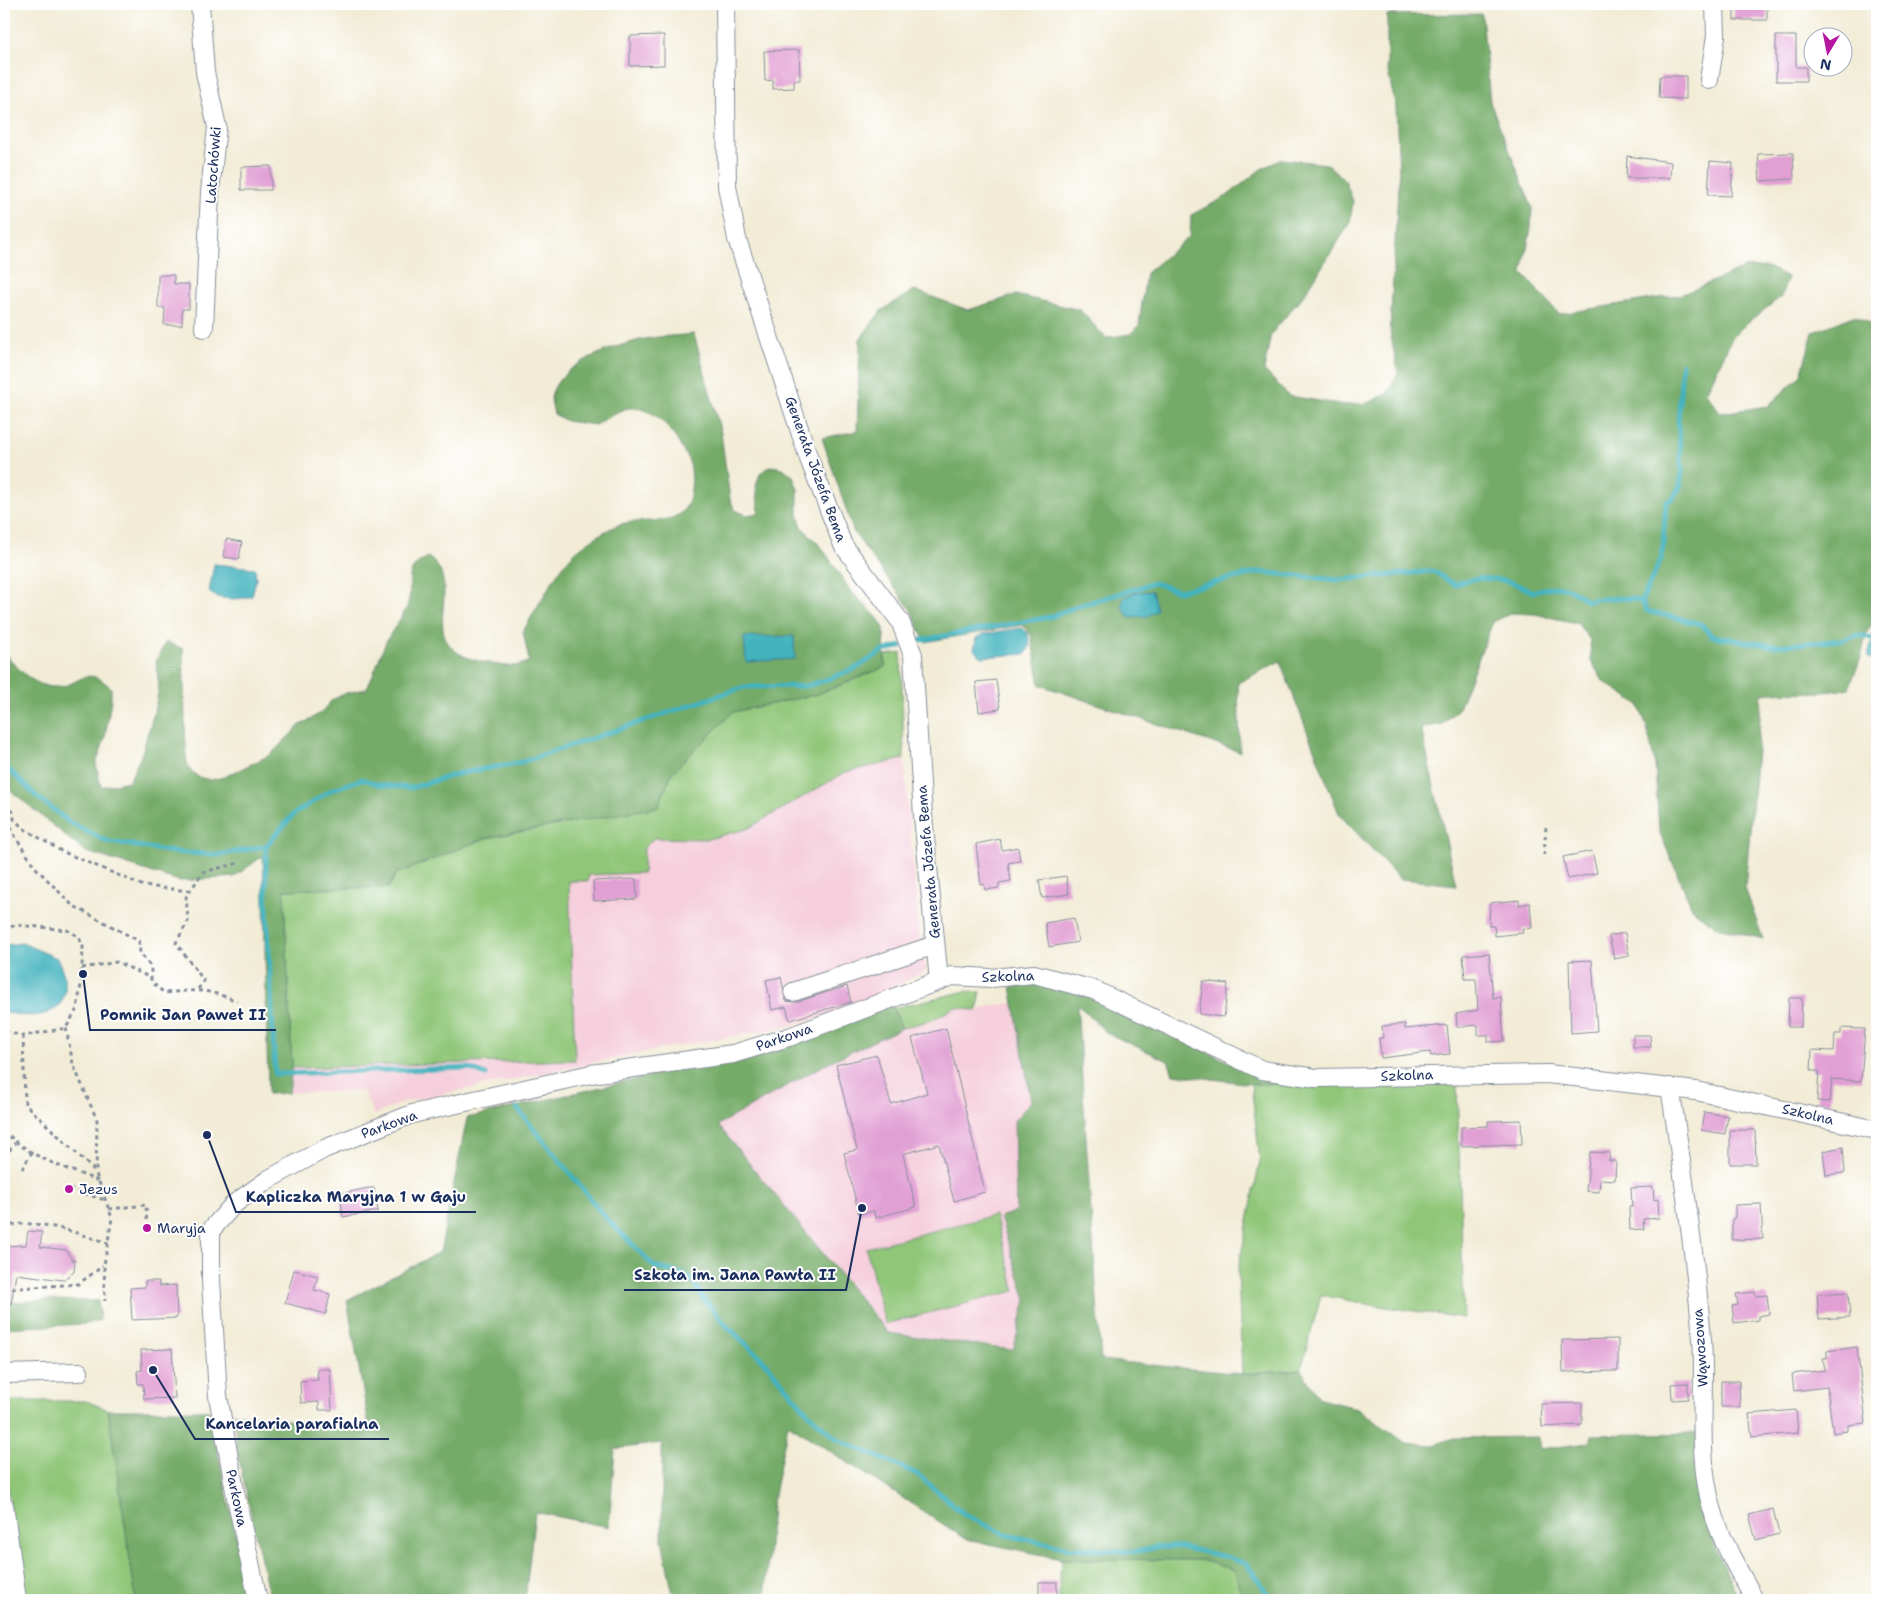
<svg xmlns="http://www.w3.org/2000/svg" width="1881" height="1604" viewBox="0 0 1881 1604" font-family="'Shantell Sans',sans-serif">
  <rect width="100%" height="100%" fill="#fff"/>
  <filter id="ink" filterUnits="userSpaceOnUse"><feTurbulence type="fractalNoise" baseFrequency=".02" numOctaves="2"/><feDisplacementMap in="SourceGraphic" scale="10" xChannelSelector="R" yChannelSelector="G"/><feConvolveMatrix kernelMatrix="1 2 1 2 8 2 1 2 1" color-interpolation-filters="sRGB"/></filter>
  <filter id="wash" filterUnits="userSpaceOnUse"><feTurbulence type="fractalNoise" baseFrequency=".0096" numOctaves="4" result="noise"/><feDisplacementMap in="SourceGraphic" scale="20" xChannelSelector="R" yChannelSelector="G"/><feGaussianBlur stdDeviation="1.12" result="paint"/><feColorMatrix in="noise" values="0 0 0 0 0 0 0 0 0 0 0 0 0 0 0 0 0 1.4 0 .05"/><feComposite in="paint" operator="in"/></filter>
  <g filter="url(#wash)">
    <rect width="100%" height="100%" fill="#f2ecd6"/>
    <g fill="#f5cfdb">
      <path d="M901,653l3,106 16,184 7,27 -75,39 -71,19 -120,21 -257,53 -30,13 -11,-24 -74,2 3,-25 -8,-178 112,-16 90,-36 171,-31 15,-34 146,-79 67,-27v-12z"/>
      <path d="M1013,1003h64l24,357 -213,-27 -352,-225 366,-80 35,-10 19,-12 21,5 12,-5z"/>
    </g>
    <g fill="#90c678" stroke="#567a6b">
      <path d="M901,653l3,106 -58,13 -99,57 -39,10 -54,-1 -10,10 -1,25 -54,2 -1,6h-19l6,179 -283,8 -8,-178 105,-3 7,-13 90,-36 171,-31 15,-34 61,-61 85,-18 67,-27v-12z"/>
      <path d="M966,991l15,1 -4,19 -21,-4 -24,13 -30,8 -9,-20z"/>
      <path d="M1457,1082l7,236 -92,-13 -51,-10 -20,75 -59,4 -4,-104 22,-109 -9,-77z"/>
      <path d="M995,1215l20,76 -130,33 -19,-76z"/>
      <path d="M4,1401h82l22,9 28,190h-114l-18,-145z"/>
      <path d="M1061,1559l140,1 34,10 7,30h-183z"/>
    </g>
    <g fill="#74ab68" stroke="#486d63">
      <path d="M1482,14l8,88 42,105 -1,22 -9,44 37,41 124,-20 61,-26 23,-1 21,10 -7,20 -33,25 -16,16 -26,55 15,20 47,-7 33,-31 12,-43 41,-16 23,10v289l-11,19 -5,24 -12,30c-28,8 -58,2 -87,6l-17,194 18,51 -46,-12 -24,-17 -34,-79 -4,-66 -9,-41 -8,-20 -35,-23 -12,-20 -1,-21 -13,-17 -43,-9 -22,-1 -19,9 -34,86 -16,16 -22,4 35,157 -56,-6 -61,-65 -59,-153 -42,22 2,69 -200,-67 -9,-50 -8,-10 -98,17 -14,-32 -57,-77 -32,-95 35,-7 3,-92 21,-28 33,-21 54,20 48,-15 64,15 26,28 24,-4 9,-9 7,-52 44,-37 1,-21 36,-19 34,-27 21,-10 45,5 18,16 8,21 -3,22 -46,72 -33,39 -7,36 25,26 56,9 23,-2 20,-10 10,-20 -8,-42 9,-160 -3,-63 -9,-40v-53z"/>
      <path d="M694,334l27,99 9,66 5,11 12,5 12,-2 -3,-27 4,-13 11,-7 12,2 10,8 5,13v25l4,13 19,19 29,44 27,27 7,11 1,39 -67,27 -85,18 -61,61 -14,34 -172,31 -90,36 -7,13 -105,3 8,178 -3,25 -21,1 -5,-238 -29,21 -55,4 -95,-30 -80,-66v-132c13,14 29,34 51,34 25,0 30,-25 56,1v12l-6,38 -9,26 5,23 28,-6 12,-25 12,-40 6,-28 -3,-28 10,-18 17,7 3,106 2,13 10,9 13,3 13,-3 46,-22 29,-29 23,-14 9,-11 11,-7 24,-5c9,-15 13,-33 21,-49 6,-12 18,-25 21,-37 6,-23 -7,-32 20,-46 43,30 -24,92 60,106 16,3 26,6 41,-2l-6,-30c14,-22 32,-59 50,-77 11,-10 31,-23 45,-29 28,-10 69,8 73,-36 1,-10 1,-21 -3,-30 -9,-15 -19,-36 -35,-45 -26,-14 -36,-1 -58,11l-29,-4 -12,-7c-1,-5 -3,-11 -3,-16 5,-34 64,-52 93,-59 16,-3 33,-3 50,-5z"/>
      <path d="M1044,984c84,19 157,71 238,100h-31l-78,-10 -5,-13 -61,-28 -30,-29 24,356 141,14 59,-4 19,29 37,9 49,35 28,2 19,-7 85,-1 2,12 50,-6 2,-8 106,-2 8,73 10,43 23,51h-497l-7,-30 -34,-10 -140,-1 -95,-20 -178,-115 -16,81 -7,95h-91l-12,-60v-97l-47,6 -6,78 -74,-15 -10,88h-255l-33,-149 -3,-38 136,18 -23,-131 93,-48 27,-134 269,-62 152,-51 5,3 9,20 -73,34 -111,63 170,208 125,17 13,-50 -26,-83 16,-6 -2,-90 17,-20 -20,-114z"/>
      <path d="M43,1300l55,1 2,19 -14,4 -82,4v-25z"/>
      <path d="M108,1410h101l41,190h-114z"/>
    </g>
    <g fill="#43b2bd" stroke="#2f708e">
      <path d="M214,564l41,4 1,12 -4,16c-12,4 -34,5 -43,-4z"/>
      <path d="M1152,591l5,19 -9,6 -19,1 -8,-12 4,-8 11,-5z"/>
      <path d="M1877,627v33l-9,-2v-4z"/>
      <path d="M1022,628l6,5 2,13 -4,8 -44,3 -8,-7 2,-12 8,-4z"/>
      <path d="M794,636l1,23 -49,3 -2,-25z"/>
      <path d="M22,943l35,15c25,47 -9,68 -53,53v-63l2,-3z"/>
    </g>
    <g fill="none" stroke-linecap="round" stroke-linejoin="round">
      <g stroke="#43b2bd" stroke-width="5">
        <path d="M1641,602l21,-45 4,-55 6,-3 8,-12 2,-17 -4,-46 4,-60"/>
        <path d="M921,640l129,-23 25,-10 79,-24 25,8 80,-19 79,8 95,-9 22,14c22,-12 57,-6 77,7 24,-7 35,-9 55,9 9,-3 45,-4 53,0 3,2 5,6 7,10l54,13 11,12 61,10 70,-6 15,-5 19,4"/>
        <path d="M4,765l32,31 33,26 37,19 67,11 46,3 47,-9 28,-32 37,-24 31,-11 18,6 31,3 46,-14 65,-12 222,-75 62,-1 17,-5 33,-13 27,-17 18,-5"/>
        <path d="M266,846v46l9,182 193,-6 18,7"/>
        <path d="M517,1108l89,110 49,49 31,8 9,9 7,13 24,28 39,37 43,51 29,26 80,35 48,41 41,20 64,13 66,4 21,-5h23l47,10 19,7 12,15 13,21"/>
      </g>
    </g>
    <g id="blocks">
      <g fill="#e19fd4">
        <rect x="1734" y="4" width="33" height="16"/>
        <path d="M664,35v30l-34,1v-30z"/>
        <path d="M1776,36h20v31h10v14h-30z"/>
        <path d="M799,50l1,30h-6v8l-21,1v-9l-8,1 -1,-30z"/>
        <path d="M1660,76h26v23l-27,-1z"/>
        <path d="M1793,153l1,26 -34,2 -2,-27z"/>
        <path d="M1627,156l44,6 -1,16h-44z"/>
        <path d="M1710,161l23,2 -2,33 -23,-1z"/>
        <path d="M271,166v24h-30v-23z"/>
        <path d="M158,275h16v9h15v25h-7v16h-18l1,-17h-7z"/>
        <path d="M226,539l16,3 -3,17 -16,-2z"/>
        <path d="M996,680l4,29 -21,3 -3,-30z"/>
        <path d="M1000,839l2,11 16,-3 2,14 -12,2 3,18 -12,2v5l-14,2 -1,-6 -3,1 -5,-41z"/>
        <path d="M1592,851l5,22 -29,6 -5,-22z"/>
        <path d="M1066,876l3,18 -27,4 -3,-18z"/>
        <path d="M636,879l1,20 -43,2 -1,-20z"/>
        <path d="M1519,900v5l11,-2 2,25 -10,1 1,4 -28,3 -1,-10h-5l1,-23z"/>
        <path d="M1074,918l4,24 -29,5 -4,-24z"/>
        <path d="M1625,933l4,23 -15,3 -5,-23z"/>
        <path d="M1489,953l4,45 8,-1 3,44 -16,1v-7h-10v-10l-21,2 -1,-13 22,-4 -2,-31h-11l-2,-24z"/>
        <path d="M1592,960l5,71 -26,2 -2,-72z"/>
        <path d="M781,977l5,24 10,1 51,-16 4,16 -61,18 -4,-13 -14,3 -6,-30z"/>
        <path d="M1203,981l25,3 -4,33 -25,-3z"/>
        <path d="M1789,998h13l-1,29h-13z"/>
        <path d="M1405,1024v5l42,-4 3,29 -19,2 -1,-4 -49,6 -2,-20h4l-1,-12z"/>
        <path d="M946,1028l39,164 -31,9 -15,-57 -36,10 13,53 -41,11 -1,-7 -15,3 -15,-61 13,-3 -21,-85 41,-10 14,49 36,-11 -15,-55z"/>
        <path d="M1841,1028l24,1 -4,52 -29,-2 -2,23 -13,-1 2,-30h-8l1,-21 22,1 1,-17h6z"/>
        <path d="M1633,1035h17l1,12h-18z"/>
        <path d="M1704,1112l24,4 -3,18 -24,-4z"/>
        <path d="M1521,1120l1,24 -61,2v-19l27,-1v-5z"/>
        <path d="M1730,1130h25l1,34h-26z"/>
        <path d="M1843,1147l2,26 -19,2 -3,-24z"/>
        <path d="M1590,1152l20,1 -1,8h7l-1,19 -15,-1 -1,13 -13,-1z"/>
        <path d="M1653,1187l1,13 4,-1 1,19 -16,1 1,10 -14,1 -1,-23h3l-1,-19z"/>
        <path d="M368,1188h6l4,23 -35,6 -3,-23z"/>
        <path d="M1761,1204l2,35 -31,1v-21l3,-1v-13z"/>
        <path d="M28,1231l14,1 -2,15 26,3 6,10h3l-1,12 -11,8 -47,-6 -5,30h-7v-58l22,-1z"/>
        <path d="M294,1270l24,6 -4,14 16,4 -4,20 -41,-11z"/>
        <path d="M145,1281h14v5l17,-1 1,33 -45,2 -2,-32 15,-1z"/>
        <path d="M1755,1292l1,4 11,-1 2,19 -11,2v4l-24,3 -2,-17 6,-1 -2,-11z"/>
        <path d="M1848,1292l2,25 -31,2 -2,-25z"/>
        <path d="M1618,1339v32l-55,1 -1,-32z"/>
        <path d="M1857,1347l9,76 -18,2v6l-15,2 -6,-46 -33,4 -2,-17 33,-4 -2,-12h4v-7z"/>
        <path d="M172,1349l3,49 -31,1 -1,-15h-5l-1,-13 5,-1 -1,-20z"/>
        <path d="M317,1369h13l2,41h-13v-8l-18,1 -1,-22 18,-1z"/>
        <path d="M1721,1381h18l1,26h-19z"/>
        <path d="M1688,1383v16l-16,1 -1,-16z"/>
        <path d="M1582,1403v22l-40,2 -1,-23z"/>
        <path d="M1796,1410l2,23 -46,4 -3,-23z"/>
        <path d="M1773,1509l6,25 -23,6 -7,-25z"/>
        <rect x="1039" y="1582" width="18" height="15"/>
      </g>
    </g>
  </g>
  <g filter="url(#ink)">
    <use href="#blocks" fill-opacity="0" stroke="#868e9a" stroke-width="1"/>
    <g fill="none" stroke-linecap="round" stroke-linejoin="round">
      <defs>
        <g id="minor">
          <path d="M200,4l5,68 12,55 -7,65 -6,136"/>
          <path d="M725,4l2,182 10,53 72,220 34,86 57,76 13,34 10,161 16,165"/>
          <path d="M1709,80l7,-44 -1,-32"/>
          <path d="M793,992l142,-47"/>
          <path d="M1670,1087c13,84 25,168 32,252 4,55 -6,115 10,169 9,33 26,62 43,92"/>
          <path d="M4,1374l75,-2"/>
          <path d="M4,1505l13,95"/>
          <path d="M258,1600l-22,-103 -18,-101 -7,-116v-50l23,-26 35,-25 55,-30 88,-35 179,-40 142,-20 56,-17 163,-61 39,2 43,-4 60,16 168,80 54,8 232,-4 148,17 181,39"/>
        </g>
      </defs>
      <use href="#minor" stroke="#868e9a" stroke-width="20"/>
      <g stroke="#868e9a" stroke-width="3" stroke-dasharray="4 4" stroke-linecap="butt">
        <path d="M4,805l9,7 1,7 9,9 38,23 83,35 46,5"/>
        <path d="M4,812l12,26 19,29 37,38 67,36 1,12 11,14v14l13,12c34,-3 40,-5 73,8"/>
        <path d="M4,827l8,2"/>
        <path d="M1544,855l2,-29"/>
        <path d="M4,931l11,-6 24,2 28,3 12,7 4,10 -2,38 -4,24 -11,19 -43,8 -19,-5"/>
        <path d="M82,968l35,-6 34,16"/>
        <path d="M198,989l6,-8 -28,-38 12,-22 -2,-24 17,-25 36,-9"/>
        <path d="M66,1028l7,36 24,56 -1,54 16,44 -8,47 1,36"/>
        <path d="M23,1036l2,68 71,68"/>
        <path d="M4,1130c23,27 62,38 95,51"/>
        <path d="M4,1157l11,-14"/>
        <path d="M22,1169l10,-17"/>
        <path d="M69,1189l36,11"/>
        <path d="M109,1209l37,-4 1,23"/>
        <path d="M4,1227c34,-10 71,6 104,16"/>
        <path d="M4,1289l74,-5 25,-18"/>
      </g>
      <use href="#minor" stroke="#fff" stroke-width="18"/>
    </g>
  </g>
  <g fill="#b5179e" stroke="#fff" stroke-width="2">
    <circle cx="69" cy="1189" r="5"/>
    <circle cx="147" cy="1228" r="5"/>
  </g>
  <g text-anchor="middle" dominant-baseline="central" stroke-width="4" stroke-linejoin="round" paint-order="stroke">
    <g font-size="14" fill="#1b2f5e" stroke="#fff">
      <text transform="translate(213 165) rotate(-86)">Latochówki</text>
      <text transform="translate(816 469) rotate(70)">Generała Józefa Bema</text>
      <text transform="translate(928 862) rotate(-95)">Generała Józefa Bema</text>
      <text transform="translate(1008 976) rotate(-2)">Szkolna</text>
      <text transform="translate(784 1037) rotate(-19)">Parkowa</text>
      <text transform="translate(1407 1075) rotate(-2)">Szkolna</text>
      <text transform="translate(1808 1114) rotate(13)">Szkolna</text>
      <text transform="translate(389 1124) rotate(-20)">Parkowa</text>
      <text transform="translate(1700 1348) rotate(-94)">Wąwozowa</text>
      <text transform="translate(237 1498) rotate(78)">Parkowa</text>
    </g>
    <g font-size="14" fill="#1b2f5e" stroke="#fff" text-anchor="start">
      <text x="79" y="1189">Jezus</text>
      <text x="157" y="1228">Maryja</text>
    </g>
  </g>
  <path fill="none" stroke="#1b2f5e" stroke-width="2" d="M83 974L90 1030H276M207 1135L236 1212H476M862 1208L846 1290H624M153 1370L195 1439H389"/>
  <g fill="#1b2f5e" stroke="#fff" stroke-width="2">
    <circle cx="83" cy="974" r="5"/>
    <circle cx="207" cy="1135" r="5"/>
    <circle cx="862" cy="1208" r="5"/>
    <circle cx="153" cy="1370" r="5"/>
  </g>
  <g font-size="15" text-anchor="middle" font-weight="bold" fill="#1b2f5e" stroke="#fff" stroke-width="4" stroke-linejoin="round" paint-order="stroke">
    <text x="183" y="1020">Pomnik Jan Paweł II</text>
    <text x="356" y="1202">Kapliczka Maryjna 1 w Gaju</text>
    <text x="735" y="1280">Szkoła im. Jana Pawła II</text>
    <text x="292" y="1429">Kancelaria parafialna</text>
  </g>
  <rect width="1881" height="1604" fill="none" stroke="#fff" stroke-width="20"/>
  <g transform="translate(1828 52) rotate(190)"><circle r="24" fill="#ffffff" stroke="#a4acbf"/>
  <path d="M0-4L9 19L0 12L-9 19Z" fill="#b5179e"/>
  <text y="-8" font-size="14" font-weight="bold" text-anchor="middle" fill="#1b2f5e">N</text>
  </g>
</svg>
